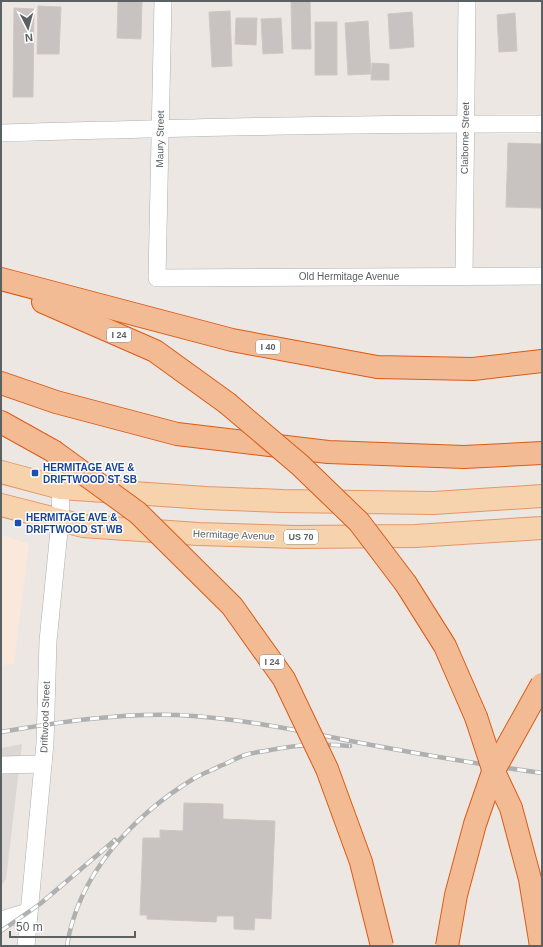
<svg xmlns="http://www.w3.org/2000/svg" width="543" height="947" viewBox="0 0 543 947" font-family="Arial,sans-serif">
  <rect width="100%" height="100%" fill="#ede7e3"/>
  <path fill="#fae8da" d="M1,535l28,9 -15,120 -13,1z"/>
  <path fill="#dbd7d5" d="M22,744l-16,135 -5,7v-138z"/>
  <g fill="#c8c2c0" stroke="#d1c7c2">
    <path d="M118,1h24l-1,38 -24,-1z"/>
    <path d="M291,1h19l1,48h-19z"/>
    <path d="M38,6l23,1 -2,47h-22z"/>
    <path d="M14,8l20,1 -1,88h-20z"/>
    <path d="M230,11l2,55 -20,1 -3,-55z"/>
    <path d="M412,12l2,35 -24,2 -2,-35z"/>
    <path d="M515,13l2,38 -18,1 -2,-37z"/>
    <path d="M236,18h21l-1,27 -21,-1z"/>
    <path d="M281,18l2,35 -20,1 -2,-35z"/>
    <path d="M368,21l3,53 -23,1 -3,-52z"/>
    <rect x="315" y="22" width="22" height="53"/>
    <path d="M372,63l17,1v16h-18z"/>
    <path d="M508,143l34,1v64l-36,-1z"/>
    <path d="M184,803l39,1v15l52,2 -4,98 -16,-1 -1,12 -20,-1v-13h-17l-1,6 -69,-3v-4h-7l3,-77h17v-8l23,1z"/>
  </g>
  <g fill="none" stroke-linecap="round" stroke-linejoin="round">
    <defs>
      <g id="minor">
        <path d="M163,1l-6,277 385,-2"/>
        <path d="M1,133c180,-5 361,-10 541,-9"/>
        <path d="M464,276l3,-275"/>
        <path d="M1,765l42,-1"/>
        <path d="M1,920l27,-8"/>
        <path d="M26,946l19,-203 3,-102 12,-120 1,-33"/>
      </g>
      <g id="major">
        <path d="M1,472l60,16 145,10 77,3 151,2 108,-7"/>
        <path d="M1,505l82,21 115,8 98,3 119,-1 127,-8"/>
      </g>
      <g id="highway">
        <path d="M1,279l231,61 145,27 96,2 69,-8"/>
        <path d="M43,302l112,49 72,52"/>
        <path d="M1,383l55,19 121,32 151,18 136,5 78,-4"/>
        <path d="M1,422l52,29"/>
        <path d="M406,584l39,62 31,71"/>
      </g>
    </defs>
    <use href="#minor" stroke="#acb0b2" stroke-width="18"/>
    <use href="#major" stroke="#e49665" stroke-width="24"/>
    <use href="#highway" stroke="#db5b15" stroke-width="24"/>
    <use href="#minor" stroke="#fff" stroke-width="17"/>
    <use href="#major" stroke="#f7d3ad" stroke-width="22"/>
    <use href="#highway" stroke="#f3bb94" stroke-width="22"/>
    <defs>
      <g id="rail">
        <path d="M1,732c58,-10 118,-19 177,-17 64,3 126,17 188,29 59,11 117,21 176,29"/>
        <path d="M1,931l39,-27 75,-64"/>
        <path d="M67,946c11,-72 66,-130 126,-167 8,-5 18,-8 27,-13 8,-3 16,-8 25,-11 6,-2 14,-3 20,-4 28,-6 56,-8 85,-5"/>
      </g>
    </defs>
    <use href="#rail" stroke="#afb0b0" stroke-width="4.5"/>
    <use href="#rail" stroke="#fff" stroke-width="3" stroke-dasharray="9" stroke-linecap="butt"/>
    <defs>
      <g id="highway-bridge">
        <path d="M227,403l73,62 59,57 47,62"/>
        <path d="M53,451l85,62 94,93 52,73 43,90 34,93 21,84"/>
        <path d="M476,717l18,55 17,36 19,71 11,67"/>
        <path d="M447,946l9,-51 19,-71 18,-52 49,-88"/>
      </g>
    </defs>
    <use href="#highway-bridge" stroke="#db5b15" stroke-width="24" stroke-linecap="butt"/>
    <use href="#highway-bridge" stroke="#f3bb94" stroke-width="22"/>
  </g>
  <g fill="#1a4fb4" stroke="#fff" stroke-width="1.5">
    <rect x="31" y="469" width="8" height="8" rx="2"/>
    <rect x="14" y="519" width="8" height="8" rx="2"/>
  </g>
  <g text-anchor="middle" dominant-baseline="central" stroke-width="3" stroke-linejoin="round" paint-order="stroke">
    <g fill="#fff" stroke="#8c9091" stroke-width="1">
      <rect x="107" y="328" width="24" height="14" rx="3"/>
      <rect x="256" y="340" width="24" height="14" rx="3"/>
      <rect x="284" y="530" width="34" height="14" rx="3"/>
      <rect x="260" y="655" width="24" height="14" rx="3"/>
    </g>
    <g font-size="9" font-weight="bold" fill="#5b6162">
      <text x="119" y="335">I 24</text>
      <text x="268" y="347">I 40</text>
      <text x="301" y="537">US 70</text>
      <text x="272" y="662">I 24</text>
    </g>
    <g font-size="10" fill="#5b6162" stroke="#fff">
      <text transform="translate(465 138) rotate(-89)">Claiborne Street</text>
      <text transform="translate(160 139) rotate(-89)">Maury Street</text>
      <text x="349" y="276">Old Hermitage Avenue</text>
      <text transform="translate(234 535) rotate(2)">Hermitage Avenue</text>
      <text transform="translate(45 717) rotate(-88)">Driftwood Street</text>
    </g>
    <g font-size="10" font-weight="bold" fill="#164399" stroke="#fff" text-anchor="start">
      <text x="43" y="467">HERMITAGE AVE &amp;<tspan x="43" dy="12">DRIFTWOOD ST SB</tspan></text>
      <text x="26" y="517">HERMITAGE AVE &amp;<tspan x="26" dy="12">DRIFTWOOD ST WB</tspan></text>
    </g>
  </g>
  <rect width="543" height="947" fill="none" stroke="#5b6162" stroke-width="4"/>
  <g transform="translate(28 28) rotate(174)" stroke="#ffffff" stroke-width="3" paint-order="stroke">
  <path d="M0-3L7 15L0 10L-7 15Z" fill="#5b6162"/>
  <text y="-6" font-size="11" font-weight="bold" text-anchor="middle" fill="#5b6162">N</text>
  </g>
  <path d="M10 931v6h125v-6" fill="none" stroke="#5b6162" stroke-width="2"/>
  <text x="16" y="931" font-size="12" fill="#5b6162" stroke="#ffffff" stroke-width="3" paint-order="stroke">50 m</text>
</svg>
